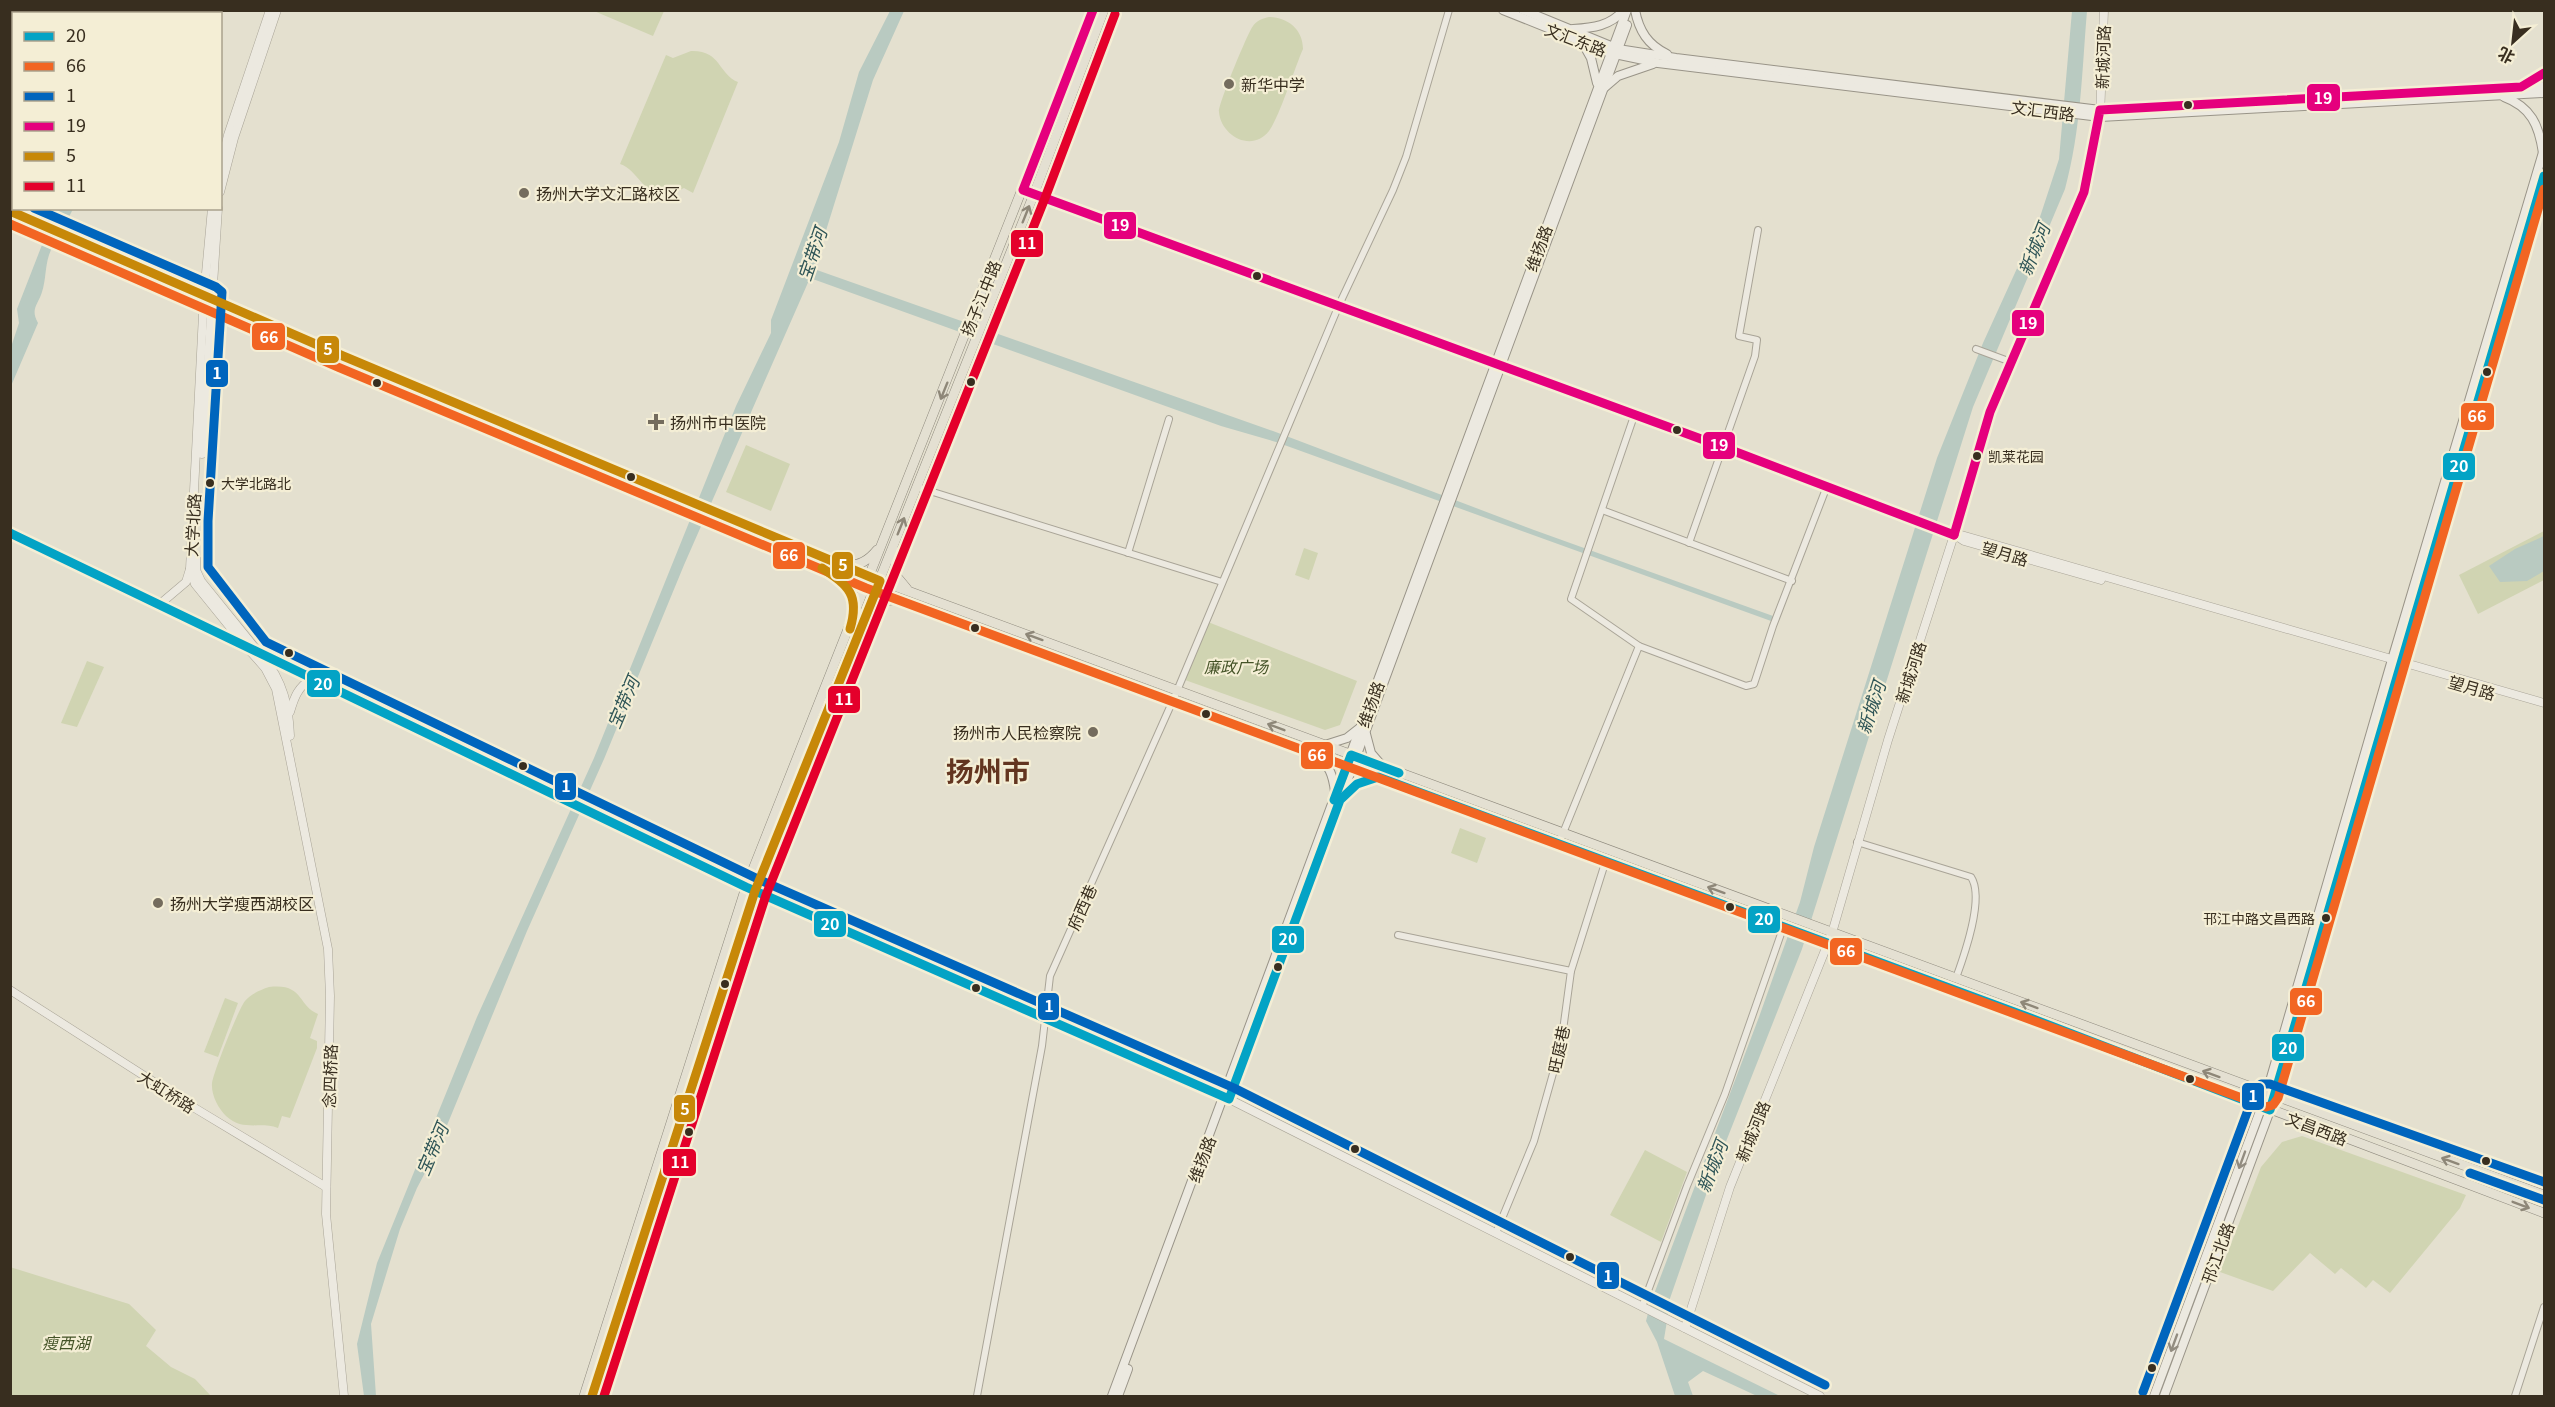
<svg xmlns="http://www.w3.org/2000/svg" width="2555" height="1407" viewBox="0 0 2555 1407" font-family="Georgia,'Noto Sans SC',serif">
  <rect width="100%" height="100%" fill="#e4e0cf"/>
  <g fill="#d0d4b2">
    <path d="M594,11h70l-11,25z"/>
    <path d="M1269,17c18,0 34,12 34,32 -8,18 -24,69 -34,82 -17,22 -48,5 -50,-19 -1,-7 29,-80 34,-86 3,-5 10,-8 16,-9z"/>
    <path d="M691,51c30,-1 27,23 47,31l-45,111 -9,-5c-40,20 -41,-16 -64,-24l46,-109 7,3z"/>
    <path d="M746,445l44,19 -19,47 -45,-19z"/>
    <path d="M2544,531v49l-66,34 -19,-39z"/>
    <path d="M1304,548l14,5 -9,27 -14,-5z"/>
    <path d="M1208,622l149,59 -17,44 -15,5 -140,-50z"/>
    <path d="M87,661l17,6 -27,60 -16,-4z"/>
    <path d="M1460,828l26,10 -9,25 -26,-10z"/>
    <path d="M269,987c35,-4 28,18 49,27l-8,24 7,3v7l-27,70 -8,-2 -4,12c-18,-7 -35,4 -52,-12 -8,-8 -15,-21 -14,-33 2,-12 26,-73 33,-82 6,-7 15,-11 24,-14z"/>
    <path d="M225,998l13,5 -20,54 -14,-5z"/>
    <path d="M2302,1136l164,59 -6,13 -70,85 -17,-13 -7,8 -25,-20 -6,6 -25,-21 -37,38 -53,-19 41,-105 21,-25z"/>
    <path d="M1645,1150l42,22 -26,70 -51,-27z"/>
    <path d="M10,1267l119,37 27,26 -10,16 25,21 24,12 16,17h-200z"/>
  </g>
  <g fill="#b9cac1">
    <path d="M890,11h14l-31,69 -59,189 459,162 261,99 239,86 -2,5 -495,-179 -55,-16 -411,-148 -126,287 -80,194 -77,172 -91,221 -19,36 -17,41 -29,95 5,72h-12l-7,-52 20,-81 100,-246 117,-259 142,-352 35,-73v-13l68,-178 20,-70z"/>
    <path d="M2072,11h15c-5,59 -6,120 -22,178l-92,218 -171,542 -88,223 -47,135 2,2 -5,30 116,57h-23l-54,-25 -15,11 5,14h-18l-18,-54 -11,-21 5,-19 108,-285 41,-115 14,-55 123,-389 46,-115 56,-123 20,-61z"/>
    <path d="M56,209h17c-7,15 -18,29 -24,46 -4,12 -3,25 -7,37 -4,13 -12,17 -4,31l-27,63v-39l8,-24 -2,-14z"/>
    <path d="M2544,536v35l-17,10 -27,1 -11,-16 26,-17z"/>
  </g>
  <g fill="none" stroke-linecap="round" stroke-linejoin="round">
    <defs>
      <g id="minor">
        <path d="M83,14l2,-4"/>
        <path d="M10,80l4,1"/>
        <path d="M10,167l4,-4"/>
        <path d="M1976,349l35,13"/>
        <path d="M1634,416l-63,183 68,47 107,40 8,-2 19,-58 54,-140"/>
        <path d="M917,487l305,95"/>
        <path d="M1602,510l190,71"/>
        <path d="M1689,543l66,-187 2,-16 -18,-4 19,-106"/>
        <path d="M1128,553l41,-134"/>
        <path d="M1857,842l114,35c14,21 -7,79 -15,101"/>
        <path d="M1559,843l80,-197"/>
        <path d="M1398,935l173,36"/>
        <path d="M1496,1233l38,-92 27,-96 10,-74 35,-111"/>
        <path d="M1642,1307l45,-121 38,-92 58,-166"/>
        <path d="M977,1396l65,-350 8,-70 124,-278 165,-393 54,-115 13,-33 43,-147"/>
        <path d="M2515,1396l29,-89"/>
      </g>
      <g id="tertiary">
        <path d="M220,168l8,-33 42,-125"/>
        <path d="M1023,190l700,257 193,75 628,181"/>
        <path d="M220,192l14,-54 43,-128"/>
        <path d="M212,208l-8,87 -14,274 5,15 47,58"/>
        <path d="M202,454l16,-246"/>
        <path d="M10,533l736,354 483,212 591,297"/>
        <path d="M1955,535l9,6 137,39"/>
        <path d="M196,556v14l5,11 55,68"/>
        <path d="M160,604l26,-22 4,-13"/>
        <path d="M250,651l15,17 11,21 52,260 2,47 -4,218 18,182"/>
        <path d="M264,658c19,23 25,49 26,78"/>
        <path d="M290,712c4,-14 8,-26 22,-33"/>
        <path d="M10,990l183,117 133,80"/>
        <path d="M1685,1328l45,-141 102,-254 56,-193 66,-205 36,-123 94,-220 16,-75 4,-107"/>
      </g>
      <g id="secondary">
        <path d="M1503,10l107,43 48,10 442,54 444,-24"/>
        <path d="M1523,10l95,39 58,9 424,52 444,-24"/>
        <path d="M1635,10c4,21 13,35 32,44"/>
        <path d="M1573,29c20,-1 37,-3 51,-19"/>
        <path d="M1582,42l9,16 6,25"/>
        <path d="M2524,85l20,-12"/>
        <path d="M1604,88l14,-12 35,-12"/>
        <path d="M2504,97c27,10 35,28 39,56"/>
        <path d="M1366,734l5,19 12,14"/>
        <path d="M1325,745l22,-7 14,-11"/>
        <path d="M1317,754c12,12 16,20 18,38"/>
        <path d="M1345,795l18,-16 15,-2"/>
        <path d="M1288,941l339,-916"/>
        <path d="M1112,1396l515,-1386"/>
        <path d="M1118,1396l10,-27"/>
        <path d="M2154,1396l112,-301 125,-432 153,-514"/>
        <path d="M2164,1396l111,-299 269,-921"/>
      </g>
      <g id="primary">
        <path d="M10,211l333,145 527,221 1674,618"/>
        <path d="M10,220l236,105 620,261 1167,433 511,194"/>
        <path d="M894,550l3,27 10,12"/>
        <path d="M846,566c14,-1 22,-5 31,-16"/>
        <path d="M838,578l15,16 4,17"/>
        <path d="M867,618l18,-17 15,-2"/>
        <path d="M584,1396l162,-509 347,-877"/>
        <path d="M592,1396l163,-505 279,-697 70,-184"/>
      </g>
    </defs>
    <use href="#minor" stroke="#a9a497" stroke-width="8"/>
    <use href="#tertiary" stroke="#a9a497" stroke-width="9"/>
    <use href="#secondary" stroke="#999488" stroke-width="10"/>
    <use href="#primary" stroke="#8f8a7e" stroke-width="10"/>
    <use href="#minor" stroke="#ece9e0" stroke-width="6"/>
    <use href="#tertiary" stroke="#ece9e0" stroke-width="8"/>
    <use href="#secondary" stroke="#ece9e0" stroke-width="8"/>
    <use href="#primary" stroke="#e4e0d2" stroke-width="9"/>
    <defs>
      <g id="bus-1">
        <path d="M10,533l736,354 483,212 111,-299 17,-16 21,-7 655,242 237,91 274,-934"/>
        <path d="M1334,800l17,-45 48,18"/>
      </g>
      <path id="bus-2" d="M10,224l328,143 528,221 1400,519 7,-2 5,-7 266,-909"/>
      <g id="bus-3">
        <path d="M34,208l182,79 6,5 -14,229v46l58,75 494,238 474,208 591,297"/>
        <path d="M2470,1173l74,27"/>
        <path d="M2143,1392l112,-301 6,-7h9l274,98"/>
      </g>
      <g id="bus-4">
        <path d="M1093,10l-70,180 700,257 231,88"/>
        <path d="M1954,535l36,-123 94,-220 16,-82 421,-23 23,-14"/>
      </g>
      <g id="bus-5">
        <path d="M10,211l333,145 537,225 -125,310 -163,505"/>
        <path d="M822,568c27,18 38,27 28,61"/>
      </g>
      <path id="bus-6" d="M604,1396l162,-501 279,-697 70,-184"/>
    </defs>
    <use href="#bus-1" stroke="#f4eed5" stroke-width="14"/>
    <use href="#bus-2" stroke="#f4eed5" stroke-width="14"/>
    <use href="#bus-3" stroke="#f4eed5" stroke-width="14"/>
    <use href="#bus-4" stroke="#f4eed5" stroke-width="14"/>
    <use href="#bus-5" stroke="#f4eed5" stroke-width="14"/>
    <use href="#bus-6" stroke="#f4eed5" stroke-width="14"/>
    <use href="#bus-1" stroke="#03a3c5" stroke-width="9"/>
    <use href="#bus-2" stroke="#f26522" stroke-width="9"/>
    <use href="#bus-3" stroke="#0065bd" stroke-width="9"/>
    <use href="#bus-4" stroke="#e5007d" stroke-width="9"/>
    <use href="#bus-5" stroke="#c78808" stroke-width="9"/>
    <use href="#bus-6" stroke="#e4002b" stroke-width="9"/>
  </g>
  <defs><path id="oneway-shaft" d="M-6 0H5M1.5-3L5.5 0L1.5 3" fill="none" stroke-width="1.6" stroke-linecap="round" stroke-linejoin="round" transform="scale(1.5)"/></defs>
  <g stroke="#8e8778">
    <use href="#oneway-shaft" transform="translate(1026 214) rotate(-68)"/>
    <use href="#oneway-shaft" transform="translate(944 391) rotate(112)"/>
    <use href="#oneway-shaft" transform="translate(901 526) rotate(-68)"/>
    <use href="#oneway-shaft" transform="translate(1034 637) rotate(-160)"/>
    <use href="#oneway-shaft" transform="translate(1276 727) rotate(-159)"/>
    <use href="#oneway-shaft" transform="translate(1716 890) rotate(-160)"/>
    <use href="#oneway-shaft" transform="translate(2029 1005) rotate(-160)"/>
    <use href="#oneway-shaft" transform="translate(2211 1074) rotate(-160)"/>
    <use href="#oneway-shaft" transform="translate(2450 1161) rotate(-160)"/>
    <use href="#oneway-shaft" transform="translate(2521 1205) rotate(21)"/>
  </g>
  <g stroke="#928c80">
    <use href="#oneway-shaft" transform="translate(2242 1160) rotate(110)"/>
    <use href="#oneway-shaft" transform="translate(2174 1343) rotate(110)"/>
  </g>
  <g fill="#746c5d" stroke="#f4eed5" stroke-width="2">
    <circle cx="1229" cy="84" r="6"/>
    <circle cx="524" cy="193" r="6"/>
    <path d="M653 413h6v6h6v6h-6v6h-6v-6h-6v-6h6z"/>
    <circle cx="1093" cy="732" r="6"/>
    <circle cx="158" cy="903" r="6"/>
  </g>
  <g fill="#382e1f" stroke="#f4eed5" stroke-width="2">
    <circle cx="2188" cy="105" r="5"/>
    <circle cx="1257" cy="276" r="5"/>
    <circle cx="2487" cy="372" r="5"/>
    <circle cx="971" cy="382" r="5"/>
    <circle cx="377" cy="383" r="5"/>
    <circle cx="1677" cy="430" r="5"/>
    <circle cx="1977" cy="456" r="5"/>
    <circle cx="631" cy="477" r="5"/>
    <circle cx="210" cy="483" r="5"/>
    <circle cx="975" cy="628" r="5"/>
    <circle cx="289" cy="653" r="5"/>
    <circle cx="1206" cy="714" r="5"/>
    <circle cx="523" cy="766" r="5"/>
    <circle cx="1730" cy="907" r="5"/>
    <circle cx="2326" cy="918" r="5"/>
    <circle cx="1278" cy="967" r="5"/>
    <circle cx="725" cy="984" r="5"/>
    <circle cx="976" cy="988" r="5"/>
    <circle cx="2190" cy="1079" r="5"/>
    <circle cx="689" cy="1132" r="5"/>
    <circle cx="1355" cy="1149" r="5"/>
    <circle cx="2486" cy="1161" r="5"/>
    <circle cx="1570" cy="1257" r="5"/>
    <circle cx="2152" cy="1368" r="5"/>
  </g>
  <g text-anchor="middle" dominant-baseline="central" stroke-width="4.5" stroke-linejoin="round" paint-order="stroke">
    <g font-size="14" fill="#382e1f" stroke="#f4eed5" text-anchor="start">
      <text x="1988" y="456">凯莱花园</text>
      <text x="221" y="483">大学北路北</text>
      <text x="2315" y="918" text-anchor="end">邗江中路文昌西路</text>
    </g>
    <g font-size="16" fill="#382e1f" stroke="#f4eed5">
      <text transform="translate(1576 39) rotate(21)">文汇东路</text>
      <text transform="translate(2102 57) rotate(-88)">新城河路</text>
      <text transform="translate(2043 110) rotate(7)">文汇西路</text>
      <text transform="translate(1538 248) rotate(-70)">维扬路</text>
      <text transform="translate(980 298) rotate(-68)">扬子江中路</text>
      <text transform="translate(192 525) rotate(-87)">大学北路</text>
      <text transform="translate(2005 553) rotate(16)">望月路</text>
      <text transform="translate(1910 672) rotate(-72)">新城河路</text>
      <text transform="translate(2472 687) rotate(16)">望月路</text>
      <text transform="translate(1370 704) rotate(-70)">维扬路</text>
      <text transform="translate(1081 907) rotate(-66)">府西巷</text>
      <text transform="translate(1558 1049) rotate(-78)">旺庭巷</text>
      <text transform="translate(329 1076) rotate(-88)">念四桥路</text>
      <text transform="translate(167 1091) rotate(32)">大虹桥路</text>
      <text transform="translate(2317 1128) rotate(21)">文昌西路</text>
      <text transform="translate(1752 1131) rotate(-68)">新城河路</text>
      <text transform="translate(1201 1159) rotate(-69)">维扬路</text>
      <text transform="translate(2217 1253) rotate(-70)">邗江北路</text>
    </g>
    <g font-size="16" fill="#382e1f" stroke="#f4eed5" text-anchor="start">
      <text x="1241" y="84">新华中学</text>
      <text x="536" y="193">扬州大学文汇路校区</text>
      <text x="670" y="422">扬州市中医院</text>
      <text x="1081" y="732" text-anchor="end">扬州市人民检察院</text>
      <text x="170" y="903">扬州大学瘦西湖校区</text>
    </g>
    <g font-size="16" font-style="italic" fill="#445327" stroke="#f4eed5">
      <text x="1236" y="666">廉政广场</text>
      <text x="66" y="1342">瘦西湖</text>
    </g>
    <g font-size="18" font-style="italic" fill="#2f5557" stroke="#f4eed5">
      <text transform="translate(2033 249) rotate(-68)">新城河</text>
      <text transform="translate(811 254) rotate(-71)">宝带河</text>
      <text transform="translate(622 702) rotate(-67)">宝带河</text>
      <text transform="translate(1870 707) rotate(-72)">新城河</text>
      <text transform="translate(431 1149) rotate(-67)">宝带河</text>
      <text transform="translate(1711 1166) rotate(-69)">新城河</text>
    </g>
    <g font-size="28" font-weight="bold" fill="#633520" stroke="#f4eed5">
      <text x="988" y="770">扬州市</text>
    </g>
  </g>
  <g stroke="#f4eed5" stroke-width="2">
    <rect x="2306" y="83" width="35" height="29" rx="6" fill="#e5007d"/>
    <rect x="1103" y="211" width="34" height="29" rx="6" fill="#e5007d"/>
    <rect x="1010" y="229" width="34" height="29" rx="6" fill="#e4002b"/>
    <rect x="2011" y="309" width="34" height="28" rx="6" fill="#e5007d"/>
    <rect x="251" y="322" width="35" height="29" rx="6" fill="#f26522"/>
    <rect x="316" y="335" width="24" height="29" rx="6" fill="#c78808"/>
    <rect x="205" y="359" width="24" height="29" rx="6" fill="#0065bd"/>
    <rect x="2460" y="402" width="35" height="29" rx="6" fill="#f26522"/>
    <rect x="1702" y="431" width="34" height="29" rx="6" fill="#e5007d"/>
    <rect x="2442" y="452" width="34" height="29" rx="6" fill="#03a3c5"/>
    <rect x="772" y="541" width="34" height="29" rx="6" fill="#f26522"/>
    <rect x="831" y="551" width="23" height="29" rx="6" fill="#c78808"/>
    <rect x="306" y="669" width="35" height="29" rx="6" fill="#03a3c5"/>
    <rect x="827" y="685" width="34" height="29" rx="6" fill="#e4002b"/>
    <rect x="1300" y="741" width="34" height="29" rx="6" fill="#f26522"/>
    <rect x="554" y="772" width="23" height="29" rx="6" fill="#0065bd"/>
    <rect x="1747" y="905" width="34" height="29" rx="6" fill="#03a3c5"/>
    <rect x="813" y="910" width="34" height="28" rx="6" fill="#03a3c5"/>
    <rect x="1271" y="925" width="34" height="29" rx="6" fill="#03a3c5"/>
    <rect x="1829" y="937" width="34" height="29" rx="6" fill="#f26522"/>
    <rect x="2289" y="987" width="34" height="29" rx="6" fill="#f26522"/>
    <rect x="1037" y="992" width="23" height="29" rx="6" fill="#0065bd"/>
    <rect x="2271" y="1033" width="34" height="29" rx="6" fill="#03a3c5"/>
    <rect x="2241" y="1082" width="24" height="29" rx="6" fill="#0065bd"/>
    <rect x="673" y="1094" width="23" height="29" rx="6" fill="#c78808"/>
    <rect x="662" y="1148" width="35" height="29" rx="6" fill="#e4002b"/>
    <rect x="1596" y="1261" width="24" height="29" rx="6" fill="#0065bd"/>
  </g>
  <g font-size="16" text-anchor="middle" font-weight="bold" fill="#fff">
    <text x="2323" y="104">19</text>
    <text x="1120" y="231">19</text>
    <text x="1027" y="249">11</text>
    <text x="2028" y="329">19</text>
    <text x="269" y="343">66</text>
    <text x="328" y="355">5</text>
    <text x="217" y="379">1</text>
    <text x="2477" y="422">66</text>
    <text x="1719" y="451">19</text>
    <text x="2459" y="472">20</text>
    <text x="789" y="561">66</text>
    <text x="843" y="571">5</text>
    <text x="323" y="690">20</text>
    <text x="844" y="705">11</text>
    <text x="1317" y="761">66</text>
    <text x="566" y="792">1</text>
    <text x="1764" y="925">20</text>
    <text x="830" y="930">20</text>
    <text x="1288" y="945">20</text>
    <text x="1846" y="957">66</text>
    <text x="2306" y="1007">66</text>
    <text x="1049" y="1012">1</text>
    <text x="2288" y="1054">20</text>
    <text x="2253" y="1102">1</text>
    <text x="685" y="1115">5</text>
    <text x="680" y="1168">11</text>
    <text x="1608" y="1282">1</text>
  </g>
  <rect width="2555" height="1407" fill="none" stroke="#382e1f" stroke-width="24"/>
  <rect x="12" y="12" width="210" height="198" fill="#f4eed5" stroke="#a9a18c" stroke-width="1.5"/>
  <rect x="24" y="32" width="30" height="9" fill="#03a3c5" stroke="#a9a18c" stroke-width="1.5"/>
  <text x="66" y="42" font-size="18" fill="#382e1f">20</text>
  <rect x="24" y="62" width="30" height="9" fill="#f26522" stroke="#a9a18c" stroke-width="1.5"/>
  <text x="66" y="72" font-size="18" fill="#382e1f">66</text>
  <rect x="24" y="92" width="30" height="9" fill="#0065bd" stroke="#a9a18c" stroke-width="1.5"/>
  <text x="66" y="102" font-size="18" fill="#382e1f">1</text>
  <rect x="24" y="122" width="30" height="9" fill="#e5007d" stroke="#a9a18c" stroke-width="1.5"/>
  <text x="66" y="132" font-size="18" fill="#382e1f">19</text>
  <rect x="24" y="152" width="30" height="9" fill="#c78808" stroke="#a9a18c" stroke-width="1.5"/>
  <text x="66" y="162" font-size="18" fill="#382e1f">5</text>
  <rect x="24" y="182" width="30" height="9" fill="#e4002b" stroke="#a9a18c" stroke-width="1.5"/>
  <text x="66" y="192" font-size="18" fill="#382e1f">11</text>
  <g transform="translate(2513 42) rotate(207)" stroke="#f4eed5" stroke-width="4.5" paint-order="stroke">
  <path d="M0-4.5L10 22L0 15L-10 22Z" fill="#382e1f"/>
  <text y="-9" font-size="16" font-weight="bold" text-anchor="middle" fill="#382e1f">北</text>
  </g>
</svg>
